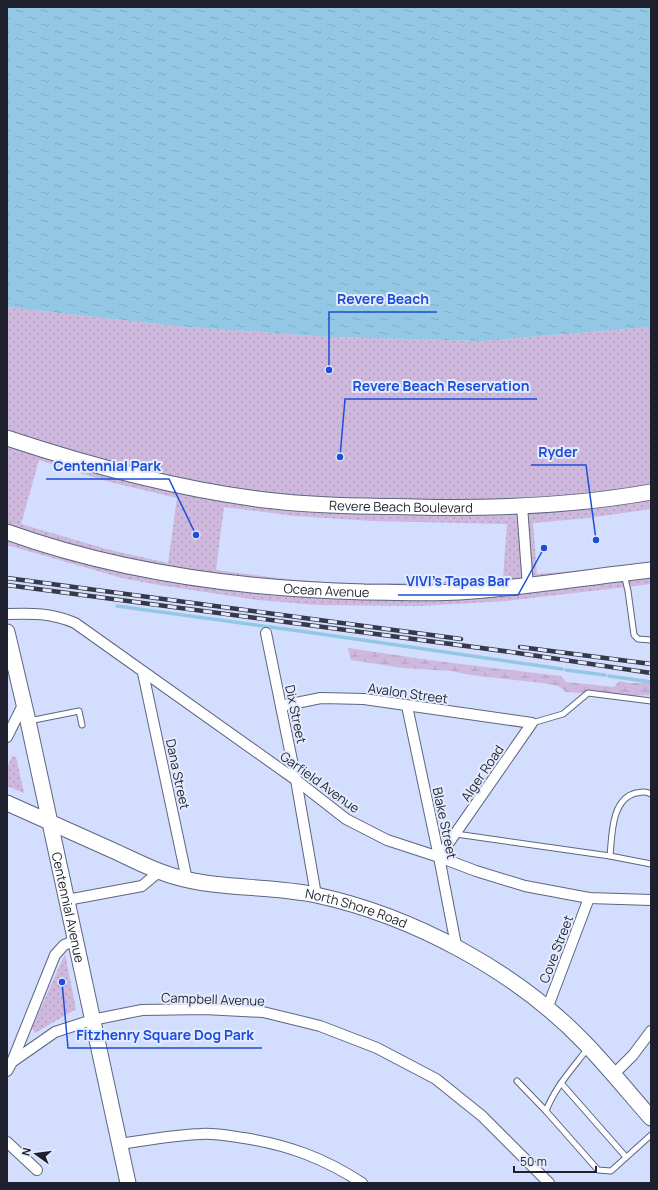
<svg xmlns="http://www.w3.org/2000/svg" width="658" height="1190" viewBox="0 0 658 1190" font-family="Manrope,sans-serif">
  <defs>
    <pattern id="green-dots" width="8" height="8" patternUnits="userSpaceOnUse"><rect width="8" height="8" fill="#ceb8dd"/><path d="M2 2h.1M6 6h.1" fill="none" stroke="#b09ebe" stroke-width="1.8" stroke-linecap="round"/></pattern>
    <pattern id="wetland-marsh" width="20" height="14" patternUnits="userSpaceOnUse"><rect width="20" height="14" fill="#ceb8dd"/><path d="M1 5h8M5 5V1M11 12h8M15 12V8" fill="none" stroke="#b09ebe"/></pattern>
    <pattern id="water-ripples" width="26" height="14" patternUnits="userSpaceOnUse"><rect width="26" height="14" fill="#93c8e4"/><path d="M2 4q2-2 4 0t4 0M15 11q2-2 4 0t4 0" fill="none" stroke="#7eacc4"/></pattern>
  </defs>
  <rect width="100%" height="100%" fill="#d3ddfd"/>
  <g fill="url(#green-dots)" fill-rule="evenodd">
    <path d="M7,307l168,19 155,11 152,4 169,-14v182l-63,9 -55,5 4,51 114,-10v20l-145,17 -85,5 -103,-1 -60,-5 -99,-15 -37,-7 -115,-33zM39,460l67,21 71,17 -9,65 -58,-13 -89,-26zM224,507l71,9 77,5 135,3 -4,54c-64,4 -129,8 -193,3 -31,-2 -63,-7 -94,-11z"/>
    <path d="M12,756l4,1 8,36 -17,-7v-18z"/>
    <path d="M65,954l11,55 -41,24 -3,-5z"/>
  </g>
  <path fill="url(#wetland-marsh)" d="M348,648l88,13 125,15 5,6 48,5 5,-6 11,2h21v12l-26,1 -59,-4 -8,-6 -16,-3 -71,-8 -20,-4 -48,-3 -52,-8z"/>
  <path fill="url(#water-ripples)" d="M7,7h644v320l-169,14 -152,-4 -155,-11 -168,-19z"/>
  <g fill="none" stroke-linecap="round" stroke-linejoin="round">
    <g stroke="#93c8e4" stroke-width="3.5">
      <path d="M117,606l204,28 241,35"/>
      <path d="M566,670l39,5"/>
      <path d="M609,676l42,6"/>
    </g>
    <defs>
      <g id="lane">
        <path d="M624,574l4,17 6,44 4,4 13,1"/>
        <path d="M29,721l50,-10 3,14"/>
        <path d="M532,723l31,-9 25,-21 63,8"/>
        <path d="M456,834l154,22 41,8"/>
        <path d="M610,856c2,-20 1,-57 26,-63 6,-1 9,-2 15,1"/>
        <path d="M588,1048c-15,20 -33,39 -42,63l52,59 13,1 40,-36"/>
        <path d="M517,1081l29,30"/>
        <path d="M561,1083l65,74"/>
      </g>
      <g id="street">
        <path d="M522,506l6,81"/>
        <path d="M7,614c25,-1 45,-1 68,9l221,157 50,39 41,21 52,17 37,14 49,15 64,12 62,2"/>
        <path d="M266,633l30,147 20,115"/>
        <path d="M143,673l44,207"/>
        <path d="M281,706l40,-8 43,1 168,24 -93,134"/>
        <path d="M407,706l32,151 17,88"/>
        <path d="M7,737l17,-34"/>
        <path d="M67,900l75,-14 18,-15"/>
        <path d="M547,1009l42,-111"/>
        <path d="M12,1062l43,-107 9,-10 12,-5"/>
        <path d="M7,1071l5,-9 43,-30 37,-12 50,-10 62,-1 59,3 57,14 57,22 59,31 46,37 67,67"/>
        <path d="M612,1076l21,-21 18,-24"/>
        <path d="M7,1142l30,28"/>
        <path d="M120,1144c27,-4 54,-9 81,-10 14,-1 29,2 43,4 44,7 80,20 118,45"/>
      </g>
      <g id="secondary">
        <path id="s1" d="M7,438c84,28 170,51 258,62 50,6 101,6 151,7 79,2 157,-1 235,-15"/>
        <path id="s2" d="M7,532c114,41 237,57 357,60 32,0 64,2 95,0 65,-4 128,-15 192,-22"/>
        <path id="s3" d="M7,632l21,89 100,462"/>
        <path id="s4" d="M7,803c35,16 70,31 105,47 20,9 40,20 61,26 46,14 96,9 143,19 97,21 200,76 269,148 23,24 44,50 66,75"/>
      </g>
    </defs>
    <use href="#lane" stroke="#5d6681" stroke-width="7"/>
    <use href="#street" stroke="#5d6681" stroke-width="12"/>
    <use href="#secondary" stroke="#5d6681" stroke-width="17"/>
    <use href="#lane" stroke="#fff" stroke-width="5"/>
    <use href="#street" stroke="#fff" stroke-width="10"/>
    <use href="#secondary" stroke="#fff" stroke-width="15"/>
    <defs>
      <g id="rail">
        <path d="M7,578l454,61"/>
        <path d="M7,585l504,67 140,21"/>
        <path d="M520,647l131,17"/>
      </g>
    </defs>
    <use href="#rail" stroke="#363948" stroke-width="4.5"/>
    <use href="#rail" stroke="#e4ebfe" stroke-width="3" stroke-dasharray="9" stroke-linecap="butt"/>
  </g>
  <g text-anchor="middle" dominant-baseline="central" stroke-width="4" stroke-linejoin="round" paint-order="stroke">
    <g font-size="13" fill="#1e212d" stroke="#e4ebfe">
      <text stroke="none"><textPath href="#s1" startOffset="402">Revere Beach Boulevard</textPath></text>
      <text stroke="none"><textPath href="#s2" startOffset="326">Ocean Avenue</textPath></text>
      <text transform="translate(408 693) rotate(8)">Avalon Street</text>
      <text transform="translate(296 714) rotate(78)">Dix Street</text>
      <text transform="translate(482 773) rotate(-56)">Alger Road</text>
      <text transform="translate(178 774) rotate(78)">Dana Street</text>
      <text transform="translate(320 782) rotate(36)">Garfield Avenue</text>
      <text transform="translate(445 823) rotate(78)">Blake Street</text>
      <text stroke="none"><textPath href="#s3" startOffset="282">Centennial Avenue</textPath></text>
      <text stroke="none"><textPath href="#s4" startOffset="368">North Shore Road</textPath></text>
      <text transform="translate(556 949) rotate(-69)">Cove Street</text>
      <text transform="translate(213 999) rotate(2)">Campbell Avenue</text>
    </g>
  </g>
  <path fill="none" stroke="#1d4ed8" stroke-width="1.5" d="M329 370L329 312H437M340 457L345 399H537M596 540L586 465H531M196 535L169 479H46M544 548L518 595H398M62 982L68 1048H262"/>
  <g fill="#1d4ed8" stroke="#e4ebfe" stroke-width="1.5">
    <circle cx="329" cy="370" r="4"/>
    <circle cx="340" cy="457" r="4"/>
    <circle cx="596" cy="540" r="4"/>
    <circle cx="196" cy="535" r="4"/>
    <circle cx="544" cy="548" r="4"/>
    <circle cx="62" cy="982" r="4"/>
  </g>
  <g font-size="14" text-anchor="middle" font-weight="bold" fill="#1d4ed8" stroke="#e4ebfe" stroke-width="4" stroke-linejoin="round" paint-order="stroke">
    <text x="383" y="304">Revere Beach</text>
    <text x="441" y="391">Revere Beach Reservation</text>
    <text x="558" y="457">Ryder</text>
    <text x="107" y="471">Centennial Park</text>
    <text x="458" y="586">VIVI’s Tapas Bar</text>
    <text x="165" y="1040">Fitzhenry Square Dog Park</text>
  </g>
  <rect width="658" height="1190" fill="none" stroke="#1e212d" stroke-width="16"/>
  <g transform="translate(36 1154) rotate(284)" stroke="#e4ebfe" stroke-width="3" paint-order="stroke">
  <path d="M0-3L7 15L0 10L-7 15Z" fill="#1e212d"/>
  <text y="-6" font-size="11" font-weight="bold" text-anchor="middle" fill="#1e212d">N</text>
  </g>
  <path d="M514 1166v6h82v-6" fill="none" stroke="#1e212d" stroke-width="2"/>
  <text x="520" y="1166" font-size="12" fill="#1e212d" stroke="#e4ebfe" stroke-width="3" paint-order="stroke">50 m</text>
</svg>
